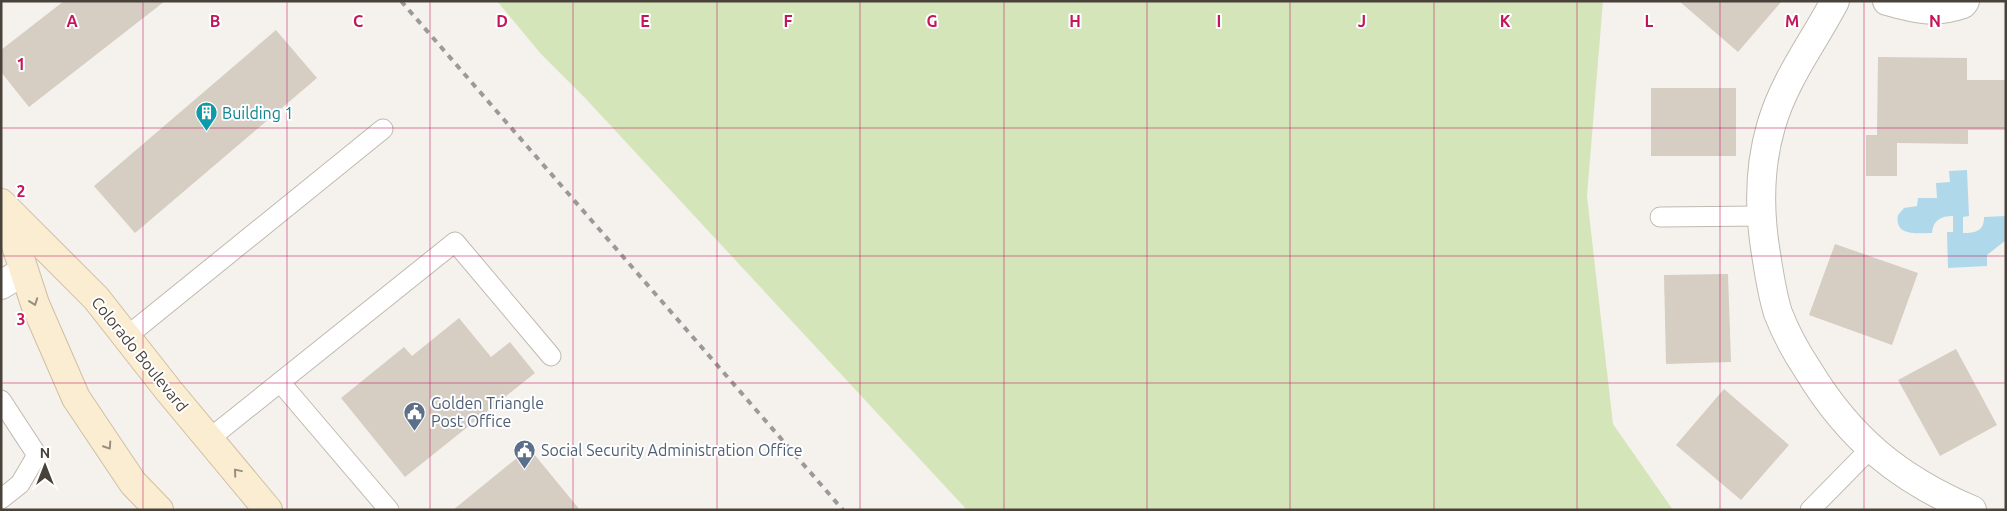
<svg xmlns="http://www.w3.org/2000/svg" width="2007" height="511" viewBox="0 0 2007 511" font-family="Ubuntu,sans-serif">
  <rect width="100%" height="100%" fill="#f5f2ed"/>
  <path fill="#d5e5ba" d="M497,1h1106l-16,195 26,228 60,86h-706l-382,-412 -44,-44z"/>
  <path fill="#b0d8eb" d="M1967,170l2,46 -6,1v16c13,0 21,-2 21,-16l22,-1v24l-19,15v11l-39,2 -1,-36h6v-16c-12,0 -20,4 -21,17 -14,0 -38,4 -34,-18l6,-7 13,-2 1,-8h19l-1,-15 14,-1 -1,-11z"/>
  <g fill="#d6cdc3">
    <path d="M64,1h101l-136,106 -28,-35v-22z"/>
    <path d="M1679,1h103l-44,51z"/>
    <path d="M276,30l41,48 -182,155 -41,-47z"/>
    <path d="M1878,57l89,1v22h39v50h-38v14l-71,-1v33h-31v-41h11z"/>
    <rect x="1651" y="88" width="85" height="68"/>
    <path d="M1835,244l83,29 -26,72 -83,-30z"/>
    <path d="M1728,274l3,88 -65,2 -2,-89z"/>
    <path d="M459,318l32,39 19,-15 25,31 -130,104 -64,-79 63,-51 8,9z"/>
    <path d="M1956,349l41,76 -57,31 -42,-76z"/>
    <path d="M1724,389l65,56 -48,55 -65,-55z"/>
    <path d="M529,448l51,62h-127z"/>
  </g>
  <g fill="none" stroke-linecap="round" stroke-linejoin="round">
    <defs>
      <g id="service">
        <path d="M1660,217l102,-1"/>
        <path d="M126,337l257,-208"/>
        <path d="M280,382l109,128"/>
        <path d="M1,400l36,55 -17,29 -19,15"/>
        <path d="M209,439l246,-197 96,114"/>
        <path d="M1810,510l61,-62"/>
      </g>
      <g id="minor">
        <path d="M1835,1c-22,42 -51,79 -64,125 -12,41 -12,86 -5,128 3,19 6,40 12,59 8,21 18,39 30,57 41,68 91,109 164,140"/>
        <path d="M1887,1c29,8 47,13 76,3l2,-3"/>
        <path d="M1,285l23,-14"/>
      </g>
      <g id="secondary">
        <path d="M1,203l95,95 73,93 99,119"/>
        <path d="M4,209l31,95 41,94 57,85 26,27"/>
      </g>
    </defs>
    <use href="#service" stroke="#c0b9b0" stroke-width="21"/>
    <use href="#minor" stroke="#c0b9b0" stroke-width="30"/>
    <use href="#secondary" stroke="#d0bfa1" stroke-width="30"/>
    <use href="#service" stroke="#fff" stroke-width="19"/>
    <use href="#minor" stroke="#fff" stroke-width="28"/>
    <use href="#secondary" stroke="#faedd2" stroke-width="28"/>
    <path stroke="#9a9a9a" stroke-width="4" stroke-dasharray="6 6" stroke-linecap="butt" d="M401,1l442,509"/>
  </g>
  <defs><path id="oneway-chevron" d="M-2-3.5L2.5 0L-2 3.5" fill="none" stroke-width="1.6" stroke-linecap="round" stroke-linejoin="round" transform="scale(1.25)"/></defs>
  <g stroke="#998f7f">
    <use href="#oneway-chevron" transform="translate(34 302) rotate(70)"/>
    <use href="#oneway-chevron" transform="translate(108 446) rotate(57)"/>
    <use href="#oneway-chevron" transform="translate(237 472) rotate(-130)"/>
  </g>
  <path fill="none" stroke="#c2185b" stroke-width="1" stroke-opacity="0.55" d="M143,1v509M287,1v509M430,1v509M573,1v509M717,1v509M860,1v509M1004,1v509M1147,1v509M1290,1v509M1434,1v509M1577,1v509M1720,1v509M1864,1v509M1,128h2005M1,256h2005M1,383h2005"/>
  <defs>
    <symbol id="building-pin" viewBox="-11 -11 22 30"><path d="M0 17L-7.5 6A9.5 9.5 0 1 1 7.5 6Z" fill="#0f9aa8" stroke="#fff"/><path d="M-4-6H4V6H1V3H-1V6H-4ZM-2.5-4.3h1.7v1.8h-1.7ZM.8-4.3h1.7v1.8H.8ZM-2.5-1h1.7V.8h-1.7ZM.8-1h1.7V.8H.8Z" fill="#fff"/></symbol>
    <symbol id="civic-pin" viewBox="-11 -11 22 30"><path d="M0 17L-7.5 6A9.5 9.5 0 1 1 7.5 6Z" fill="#5c6f8a" stroke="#fff"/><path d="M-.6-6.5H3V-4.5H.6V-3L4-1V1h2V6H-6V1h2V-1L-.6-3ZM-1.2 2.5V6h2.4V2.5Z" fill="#fff"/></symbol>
  </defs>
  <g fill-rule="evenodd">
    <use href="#building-pin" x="194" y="100" width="25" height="34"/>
    <use href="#civic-pin" x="402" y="400" width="25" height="34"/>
    <use href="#civic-pin" x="512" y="438" width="25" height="34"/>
  </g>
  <g text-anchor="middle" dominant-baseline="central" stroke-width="4" stroke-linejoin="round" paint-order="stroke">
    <g font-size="16" fill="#0d838f" stroke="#fff" text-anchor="start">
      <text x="222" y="113">Building 1</text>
    </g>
    <g font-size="16" fill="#49423b" stroke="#fff">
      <text transform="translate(140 354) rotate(51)">Colorado Boulevard</text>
    </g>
    <g font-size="16" fill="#4e5e75" stroke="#fff" text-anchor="start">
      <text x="431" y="403">Golden Triangle<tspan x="431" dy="18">Post Office</tspan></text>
      <text x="541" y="450">Social Security Administration Office</text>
    </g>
  </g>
  <g font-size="16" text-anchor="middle" font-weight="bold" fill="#c2185b" stroke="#fff" stroke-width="4" stroke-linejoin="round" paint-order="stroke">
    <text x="72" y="27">A</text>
    <text x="215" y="27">B</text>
    <text x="358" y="27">C</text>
    <text x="502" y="27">D</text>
    <text x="645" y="27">E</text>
    <text x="788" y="27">F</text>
    <text x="932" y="27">G</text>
    <text x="1075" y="27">H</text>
    <text x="1219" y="27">I</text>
    <text x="1362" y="27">J</text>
    <text x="1505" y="27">K</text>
    <text x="1649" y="27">L</text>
    <text x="1792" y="27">M</text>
    <text x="1935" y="27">N</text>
    <text x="21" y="70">1</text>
    <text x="21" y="197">2</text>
    <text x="21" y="325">3</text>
  </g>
  <rect width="2007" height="511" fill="none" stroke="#49423b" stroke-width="5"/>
  <g transform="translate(45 466)" stroke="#ffffff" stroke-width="4" paint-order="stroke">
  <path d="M0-4L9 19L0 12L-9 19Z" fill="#49423b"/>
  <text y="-8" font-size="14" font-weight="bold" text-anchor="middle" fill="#49423b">N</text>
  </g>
</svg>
